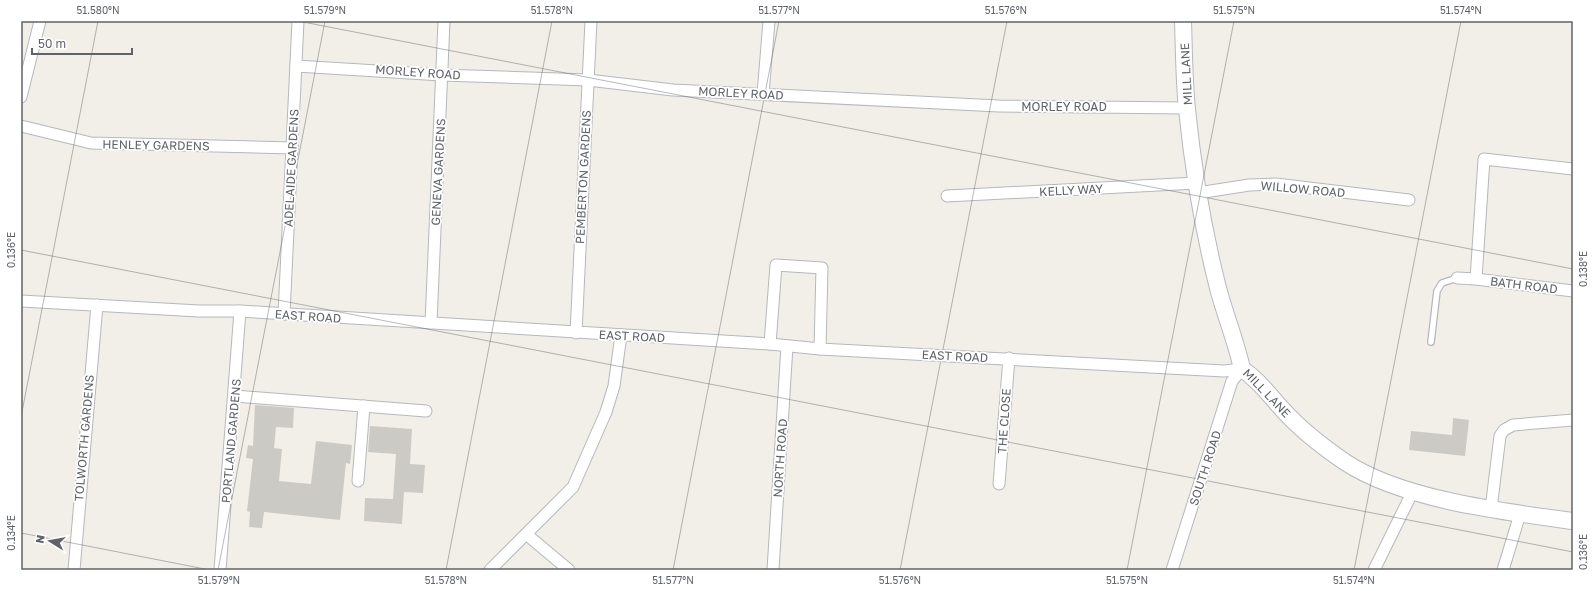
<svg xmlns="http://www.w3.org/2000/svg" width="1594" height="591" viewBox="0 0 1594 591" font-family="'Golos Text',sans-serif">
  <rect width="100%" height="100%" fill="#f1efe8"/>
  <g fill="#cccac5">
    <path d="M255,405l39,3 -1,20 -17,-1 -2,21 8,1 -3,32 32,3 5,-43 36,4 -2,19 -4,-1 -6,57 -76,-8 -2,16 -13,-1 1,-15 -3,-1 6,-52 -7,-1 2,-13 5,1z"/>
    <path d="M1453,418l16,2 -4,36 -56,-6 2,-19 41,4z"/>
    <path d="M370,426l42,3 -2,35 15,1 -2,28 -19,-1 -2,32 -38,-3 1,-23 28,1 3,-45 -28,-2z"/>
  </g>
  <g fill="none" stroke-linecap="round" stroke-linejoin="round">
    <defs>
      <path id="lane" d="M1431,342l6,-51 5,-8 15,-5"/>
      <g id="street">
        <path d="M296,66l146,9 146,5 85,10 326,16 188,2"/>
        <path d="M763,94l6,-73"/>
        <path d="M21,97l19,-76"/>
        <path d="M21,126l70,17 201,5"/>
        <path d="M1198,193l51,-8 27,-1 133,16"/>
        <path d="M947,196l249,-13"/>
        <path d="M1457,278l19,1 97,12"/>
        <path d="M1476,279l8,-120 89,10"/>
        <path d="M21,301l178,10h41l530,33 50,5 293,16 111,6 18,-2"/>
        <path d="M284,314l14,-293"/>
        <path d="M431,323l13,-302"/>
        <path d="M576,333l15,-312"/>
        <path d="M770,344l6,-79 46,3 -2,81"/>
        <path d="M235,396l191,15"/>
        <path d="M358,481l6,-75"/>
        <path d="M999,484l10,-126"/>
        <path d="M1491,509l9,-73 4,-6 9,-5 60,-5"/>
        <path d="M526,534l43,36"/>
        <path d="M74,570l23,-265"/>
        <path d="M220,570l20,-259"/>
        <path d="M490,570l83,-83 33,-75 8,-26 7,-51"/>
        <path d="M773,570l14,-224"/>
        <path d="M1172,570l60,-189 10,-12"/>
        <path d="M1374,570l39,-79"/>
        <path d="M1503,570l17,-56"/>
      </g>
      <path id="secondary" d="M1183,21c1,29 1,59 4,88 6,60 16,120 31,179 7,27 18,53 24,81 17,11 27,26 41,41 17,19 40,37 62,52 57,38 161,50 228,59"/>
    </defs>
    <use href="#lane" stroke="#b5b8bc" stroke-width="8"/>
    <use href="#street" stroke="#b5b8bc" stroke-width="13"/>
    <use href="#secondary" stroke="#b6babf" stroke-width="18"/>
    <use href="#lane" stroke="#fff" stroke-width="5.5"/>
    <use href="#street" stroke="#fff" stroke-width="11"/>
    <use href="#secondary" stroke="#fff" stroke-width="16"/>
  </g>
  <path fill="none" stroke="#5f6368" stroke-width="1" stroke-opacity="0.45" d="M298,21l1275,248M21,250l1552,302M21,417l77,-396M21,533l189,37M218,570l107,-549M446,570l106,-549M673,570l106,-549M900,570l107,-549M1127,570l107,-549M1354,570l107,-549"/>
  <g text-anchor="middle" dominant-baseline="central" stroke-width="3.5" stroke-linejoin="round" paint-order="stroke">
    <g font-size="12" fill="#5f6368" stroke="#fff">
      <text transform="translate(418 72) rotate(4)">MORLEY ROAD</text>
      <text transform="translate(1186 74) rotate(-93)">MILL LANE</text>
      <text transform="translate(741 93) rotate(3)">MORLEY ROAD</text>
      <text x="1064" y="106">MORLEY ROAD</text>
      <text transform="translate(156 145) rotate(1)">HENLEY GARDENS</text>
      <text transform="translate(291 168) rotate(-87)">ADELAIDE GARDENS</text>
      <text transform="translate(438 172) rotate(-87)">GENEVA GARDENS</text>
      <text transform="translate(583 177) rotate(-87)">PEMBERTON GARDENS</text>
      <text transform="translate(1303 189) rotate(5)">WILLOW ROAD</text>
      <text transform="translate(1071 190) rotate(-3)">KELLY WAY</text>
      <text transform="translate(1524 285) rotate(7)">BATH ROAD</text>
      <text transform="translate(308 316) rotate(4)">EAST ROAD</text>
      <text transform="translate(632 336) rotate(3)">EAST ROAD</text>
      <text transform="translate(955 356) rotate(3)">EAST ROAD</text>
      <text transform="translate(1267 393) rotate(46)">MILL LANE</text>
      <text transform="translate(1004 421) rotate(-86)">THE CLOSE</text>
      <text transform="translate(84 438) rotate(-85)">TOLWORTH GARDENS</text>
      <text transform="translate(231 441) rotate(-85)">PORTLAND GARDENS</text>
      <text transform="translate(780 458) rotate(-86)">NORTH ROAD</text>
      <text transform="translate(1205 468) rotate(-72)">SOUTH ROAD</text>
    </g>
  </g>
  <rect width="1594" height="591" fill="none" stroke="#ffffff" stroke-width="44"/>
  <g transform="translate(50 541) rotate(281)" stroke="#ffffff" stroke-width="3" paint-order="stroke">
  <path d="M0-3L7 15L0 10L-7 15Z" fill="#5f6368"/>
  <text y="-6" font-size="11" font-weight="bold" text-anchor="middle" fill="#5f6368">N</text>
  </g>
  <path d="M32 48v6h100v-6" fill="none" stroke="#5f6368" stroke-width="2"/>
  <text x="38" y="48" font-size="12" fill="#5f6368" stroke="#ffffff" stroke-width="3" paint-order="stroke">50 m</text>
  <rect x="22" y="22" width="1550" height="547" fill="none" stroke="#5f6368" stroke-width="1.5"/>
  <g font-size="10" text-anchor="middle" fill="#5f6368">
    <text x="98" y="14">51.580°N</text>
    <text x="325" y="14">51.579°N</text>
    <text x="552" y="14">51.578°N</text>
    <text x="779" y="14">51.577°N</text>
    <text x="1006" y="14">51.576°N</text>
    <text x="1234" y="14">51.575°N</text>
    <text x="1461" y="14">51.574°N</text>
    <text transform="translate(11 250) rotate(-90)" y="4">0.136°E</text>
    <text transform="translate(1583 269) rotate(-90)" y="4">0.138°E</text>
    <text transform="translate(11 533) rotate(-90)" y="4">0.134°E</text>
    <text transform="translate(1583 552) rotate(-90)" y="4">0.136°E</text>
    <text x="219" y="584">51.579°N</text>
    <text x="446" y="584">51.578°N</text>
    <text x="673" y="584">51.577°N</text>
    <text x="900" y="584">51.576°N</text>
    <text x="1127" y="584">51.575°N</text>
    <text x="1354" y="584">51.574°N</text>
  </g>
</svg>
